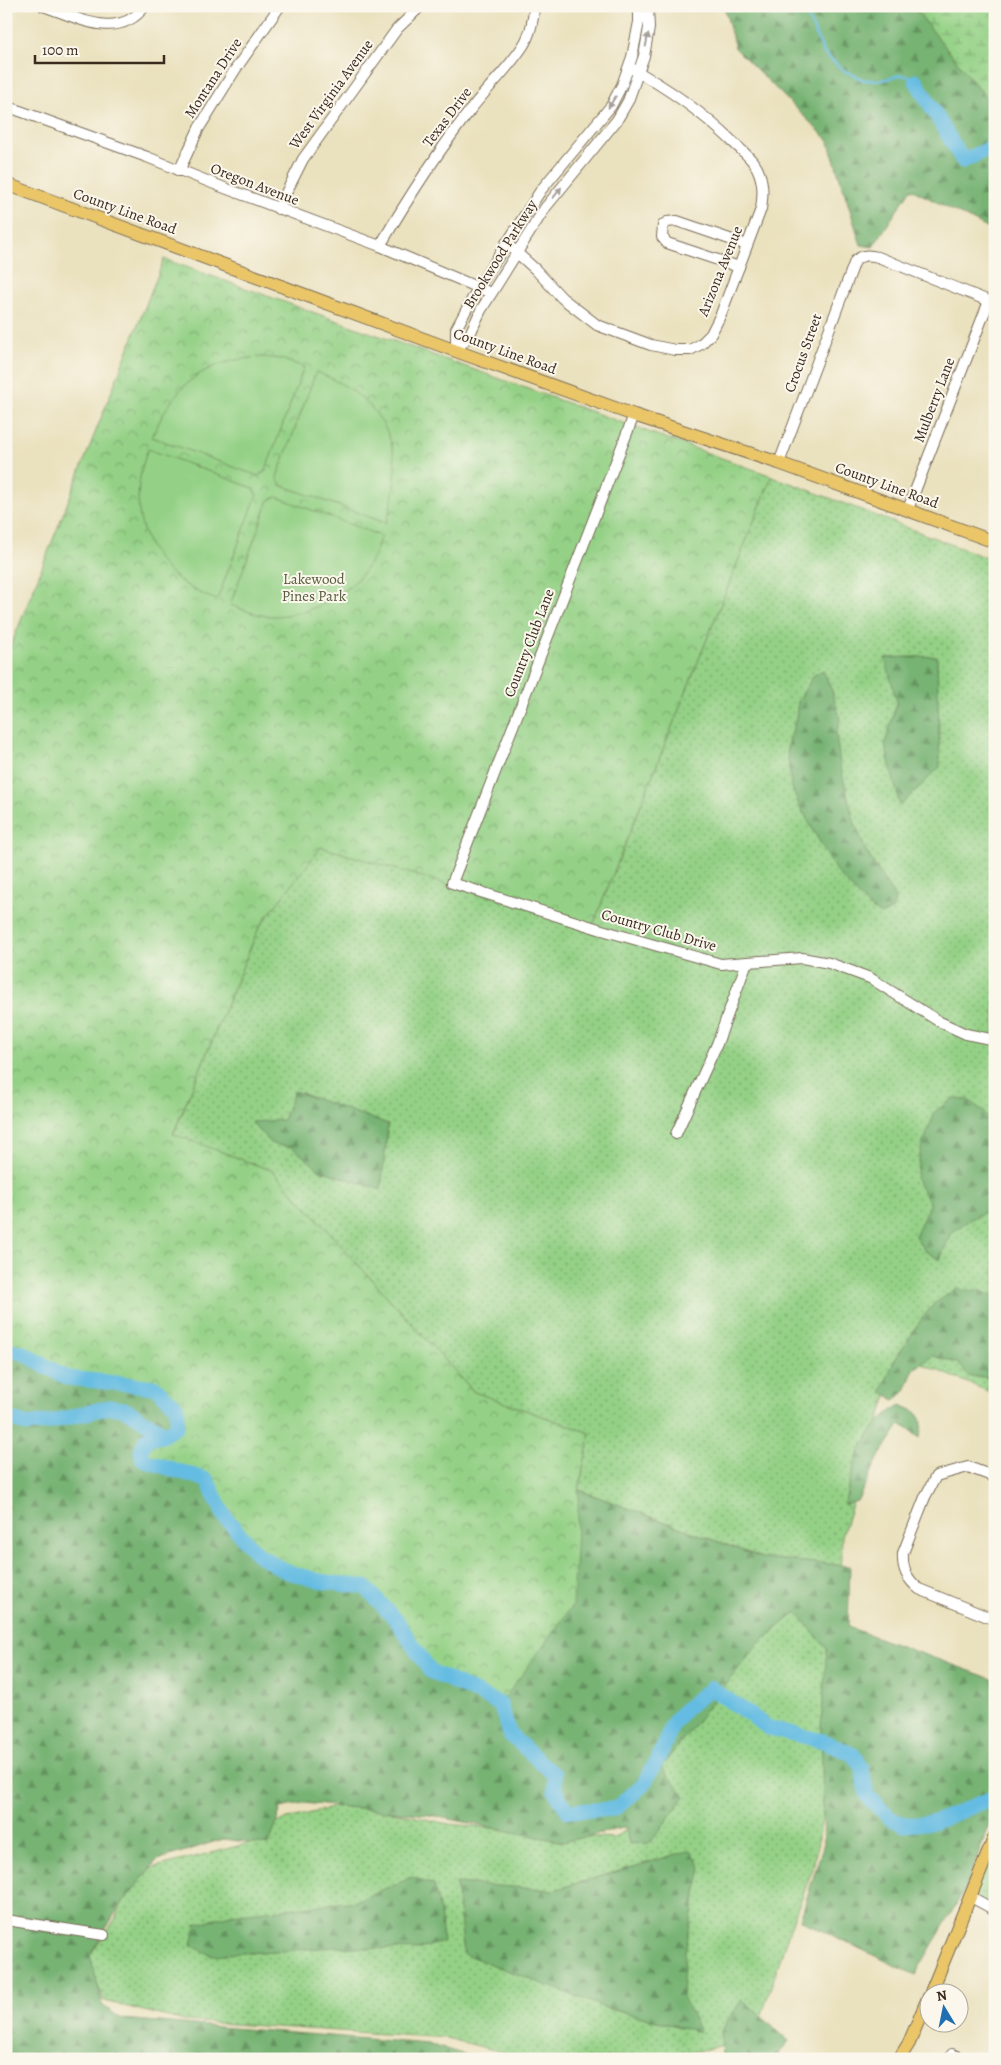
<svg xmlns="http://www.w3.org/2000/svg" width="1001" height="2065" viewBox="0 0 1001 2065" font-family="Alegreya,serif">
  <defs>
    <pattern id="grass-dots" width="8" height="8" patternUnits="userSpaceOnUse" patternTransform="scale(1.25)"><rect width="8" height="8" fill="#94d186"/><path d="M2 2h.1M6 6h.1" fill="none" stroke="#7aaa6d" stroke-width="1.8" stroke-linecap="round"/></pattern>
    <pattern id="forest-firs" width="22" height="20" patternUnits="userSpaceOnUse" patternTransform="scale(1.25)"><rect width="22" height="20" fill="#77b373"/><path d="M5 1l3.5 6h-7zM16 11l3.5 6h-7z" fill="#63925e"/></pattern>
    <pattern id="wetland-marsh" width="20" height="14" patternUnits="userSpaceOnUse" patternTransform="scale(1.25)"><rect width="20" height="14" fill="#94d186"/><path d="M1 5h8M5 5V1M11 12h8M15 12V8" fill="none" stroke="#7aaa6d"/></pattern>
    <pattern id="park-crowns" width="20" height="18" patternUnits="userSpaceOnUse" patternTransform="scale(1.25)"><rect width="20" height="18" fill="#94d186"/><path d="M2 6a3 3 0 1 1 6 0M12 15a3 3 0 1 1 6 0" fill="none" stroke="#7aaa6d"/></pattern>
  </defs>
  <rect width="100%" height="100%" fill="#fbf7ec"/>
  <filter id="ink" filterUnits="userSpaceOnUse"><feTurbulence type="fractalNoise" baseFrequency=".02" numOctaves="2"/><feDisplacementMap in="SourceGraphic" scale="10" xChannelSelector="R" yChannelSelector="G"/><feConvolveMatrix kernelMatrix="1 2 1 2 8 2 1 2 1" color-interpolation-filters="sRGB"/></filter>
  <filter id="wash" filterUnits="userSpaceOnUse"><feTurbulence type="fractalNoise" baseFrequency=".0096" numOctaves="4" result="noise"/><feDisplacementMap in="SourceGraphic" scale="20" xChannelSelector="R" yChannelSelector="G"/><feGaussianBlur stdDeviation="1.12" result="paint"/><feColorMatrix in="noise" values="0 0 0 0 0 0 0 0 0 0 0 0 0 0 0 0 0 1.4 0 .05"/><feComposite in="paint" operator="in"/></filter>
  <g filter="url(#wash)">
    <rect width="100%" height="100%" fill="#eae1be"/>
    <path fill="url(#grass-dots)" stroke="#687e52" d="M772,476l223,85v833l-95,-39 -58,181 -9,168 -10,111 -10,54 -20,51 -31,94 -24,27 -39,10 -111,8h-58l-84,-21 -262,-17 -80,-20 -17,-42 27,-38 22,-49 125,-32 19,-19 70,-18 99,21 104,10 61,4 23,-17 24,-68 101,-195 -183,-68 11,-57 -116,-41 -201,-221 -100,-36 86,-208 62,-81 271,81z"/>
    <g fill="url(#forest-firs)" stroke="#596e48">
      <path d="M724,6h189l82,103v123l-84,-43 -38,58 -12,-2 -33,-105 -93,-92z"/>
      <path d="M937,656l3,111 -40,39 -15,-62 12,-42 -12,-44z"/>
      <path d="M823,670l9,21 8,29 -4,14 4,31 14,56 12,30 29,47 -2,11 -12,6 -13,-9 -32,-35 -38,-68 -7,-18 -4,-36 9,-31 2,-16 15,-26z"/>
      <path d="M294,1091l94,33 -7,66 -61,-20 -28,-23 -20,-3 -21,-22 32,-2z"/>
      <path d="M952,1099l16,1 16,12 11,16v79l-26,13 -19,14 -10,26 -15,-9 -10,-15 15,-33 -14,-24 5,-30 14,-37z"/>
      <path d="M6,1262l573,228 183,68 88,8 -2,61 147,53v131l-30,78 -50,86 -115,-55 24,-77 -3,-116 6,-78 -30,-37 -39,32 -97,123 24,29 -35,47 -21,1 -3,-17 -63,15 -133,-27 -127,-12 -22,5 -12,37 -46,-6 -66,21 -38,47 -29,48 13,51 19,13 306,25 52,15h-474z"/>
      <path d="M957,1288l9,3 14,-1 15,8v84l-11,-5h-14l-12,-14 -25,-7 -19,13 -10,24 -10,7 -12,-9 12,-30 29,-44 11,-13z"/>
      <path d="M901,1405l15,7 6,10 -2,16 -19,-14 -21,31 -23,46 -13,4c9,-39 18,-79 57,-100z"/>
      <path d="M691,1850l10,17 -16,85 -3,43 18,37 -94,-24 -142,-54 -8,-71 98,7z"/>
      <path d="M412,1877l22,8 6,26 3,30 -26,9 -79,-3 -126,8 -20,-9 4,-22 35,-9 125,-14z"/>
      <path d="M742,1999l47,42 -14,18h-53l-1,-28z"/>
    </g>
    <path fill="url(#wetland-marsh)" stroke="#687e52" d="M913,6h82v103z"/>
    <g fill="url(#park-crowns)" stroke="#687e52">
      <path d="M164,259l608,217 -180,451 -271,-80 -62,80 -86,207 100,37 201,221 116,41 -11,57 -6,115 -73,99 -70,-33 -34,-51 -31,-33 -46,-6 -34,-10 -28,-17 -32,-37 -18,-37 -64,-20 -2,-9 5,-12 16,-3 15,-11v-19l-22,-19 -88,-9 -44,-25 -17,-4v-691z"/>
      <path d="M995,1837v66l-24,-6z"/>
    </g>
    <g fill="#94d186" stroke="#687e52">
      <path d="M264,357l17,2 23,8 -39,105 -7,4 -106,-39c23,-54 53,-78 112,-80z"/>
      <path d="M316,372c72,28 93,79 70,151l-105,-38 -4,-8z"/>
      <path d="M148,449l105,39 4,7 -40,105c-68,-24 -95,-84 -69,-151z"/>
      <path d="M277,497l104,39c-3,7 -5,15 -8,21 -19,37 -62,59 -102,59 -14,0 -28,-7 -41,-11l39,-105z"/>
    </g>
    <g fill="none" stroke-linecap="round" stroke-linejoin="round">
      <path stroke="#65bce2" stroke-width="2.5" d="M803,6l21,47 19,17 21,10h19l17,-5 12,2 4,4"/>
      <g stroke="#65bce2" stroke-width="15">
        <path d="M916,81l47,80 32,-15"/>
        <path d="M6,1349l17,4 44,25 88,9 22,20v18l-15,11 -16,3 -5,12 2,9 64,20 18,37 32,37 28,17 34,10 46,6 31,33 34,51 70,33 10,31 45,40v16l13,20 47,-2 28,-24 18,-32 12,-30 13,-15 25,-20 58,40 54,13 31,14 8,13 5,28 23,22 14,7 31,-3 55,-23 5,2"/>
        <path d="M6,1417l21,8 24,-3 58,-15 15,2 34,20 4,7"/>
      </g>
    </g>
  </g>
  <g filter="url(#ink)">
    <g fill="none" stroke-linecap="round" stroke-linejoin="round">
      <defs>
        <g id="minor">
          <path d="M43,6c34,11 75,36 102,0"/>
          <path d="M6,106l141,51 75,30 158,59 111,47"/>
          <path d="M179,171l20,-43 36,-58 45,-64"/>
          <path d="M278,209l25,-50 94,-130 24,-23"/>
          <path d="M506,243l29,26 27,29 35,27 54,20 24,5h15l11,-6 10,-10 10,-20 40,-105c2,-14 3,-27 -4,-41 -5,-10 -15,-17 -23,-25 -32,-31 -66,-55 -105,-76"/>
          <path d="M380,246c28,-48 57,-93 91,-137 17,-22 37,-40 52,-63 7,-11 11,-27 11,-40"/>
          <path d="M739,267l-72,-24 -5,-6 1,-12 4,-3 10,-1 70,24"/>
          <path d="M456,351l14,-17 11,-24 64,-102 72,-88 11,-19 16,-45 5,-28 -1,-22"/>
          <path d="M456,351v-22l22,-41 63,-98 70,-84 11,-21 10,-28 7,-35v-16"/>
          <path d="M634,415l-182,468 150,47 119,34 81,-6 27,5 41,15 70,44 26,12 29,6"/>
          <path d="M779,463l76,-202c7,-7 14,-6 23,-4l111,44"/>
          <path d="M908,509l81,-208"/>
          <path d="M676,1134l41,-90 30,-82"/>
          <path d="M995,1477l-27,-10 -32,9 -11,21 -22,56c-1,16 4,26 16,36l76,31"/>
          <path d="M971,1897l24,13"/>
          <path d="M6,1920l98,15"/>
          <path d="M952,2054l11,5"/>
        </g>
        <g id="major">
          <path d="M6,184l450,167 178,64 145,48 216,79"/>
          <path d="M931,1992l64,-156"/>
          <path d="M899,2059l10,-16 19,-45"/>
        </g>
      </defs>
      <use href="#minor" stroke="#786a56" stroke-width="12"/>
      <use href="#major" stroke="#786a56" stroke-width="14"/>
      <use href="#minor" stroke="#fff" stroke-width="10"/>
      <use href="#major" stroke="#eac669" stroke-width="12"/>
    </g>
    <defs><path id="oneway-solid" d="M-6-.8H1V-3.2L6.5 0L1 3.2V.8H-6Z" transform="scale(1.25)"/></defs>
    <g fill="#a79f9a">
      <use href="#oneway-solid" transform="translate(647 40) rotate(-79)"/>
      <use href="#oneway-solid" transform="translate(612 102) rotate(122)"/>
      <use href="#oneway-solid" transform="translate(557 193) rotate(-52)"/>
    </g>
  </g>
  <g text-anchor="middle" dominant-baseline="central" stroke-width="4" stroke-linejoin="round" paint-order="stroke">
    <g font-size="15" fill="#3b2a1e" stroke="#fbf7ec">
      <text transform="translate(213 78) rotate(-57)">Montana Drive</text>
      <text transform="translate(331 94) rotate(-54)">West Virginia Avenue</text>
      <text transform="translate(447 117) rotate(-53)">Texas Drive</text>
      <text transform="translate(255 184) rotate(21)">Oregon Avenue</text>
      <text transform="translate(125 211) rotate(20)">County Line Road</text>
      <text transform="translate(500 254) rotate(-58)">Brookwood Parkway</text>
      <text transform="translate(720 271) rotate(-68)">Arizona Avenue</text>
      <text transform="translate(505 351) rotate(20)">County Line Road</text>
      <text transform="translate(803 353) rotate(-70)">Crocus Street</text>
      <text transform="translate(934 400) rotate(-69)">Mulberry Lane</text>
      <text transform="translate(887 485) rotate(20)">County Line Road</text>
      <text transform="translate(529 643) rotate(-69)">Country Club Lane</text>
      <text transform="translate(659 930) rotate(16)">Country Club Drive</text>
    </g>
    <g font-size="15" fill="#565c3d" stroke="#fbf7ec">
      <text x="314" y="579">Lakewood<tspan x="314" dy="17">Pines Park</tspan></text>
    </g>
  </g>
  <rect width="1001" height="2065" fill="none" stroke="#fbf7ec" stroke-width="25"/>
  <g transform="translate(944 2008) rotate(350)"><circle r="24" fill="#fbf7ec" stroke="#aea59a"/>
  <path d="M0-4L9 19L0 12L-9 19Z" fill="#1f6fb2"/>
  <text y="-8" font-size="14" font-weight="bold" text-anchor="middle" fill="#3b2a1e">N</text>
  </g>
  <path d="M35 55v8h129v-8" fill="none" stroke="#3b2a1e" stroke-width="2.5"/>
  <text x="42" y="55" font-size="15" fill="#3b2a1e" stroke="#fbf7ec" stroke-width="4" paint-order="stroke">100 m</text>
</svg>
